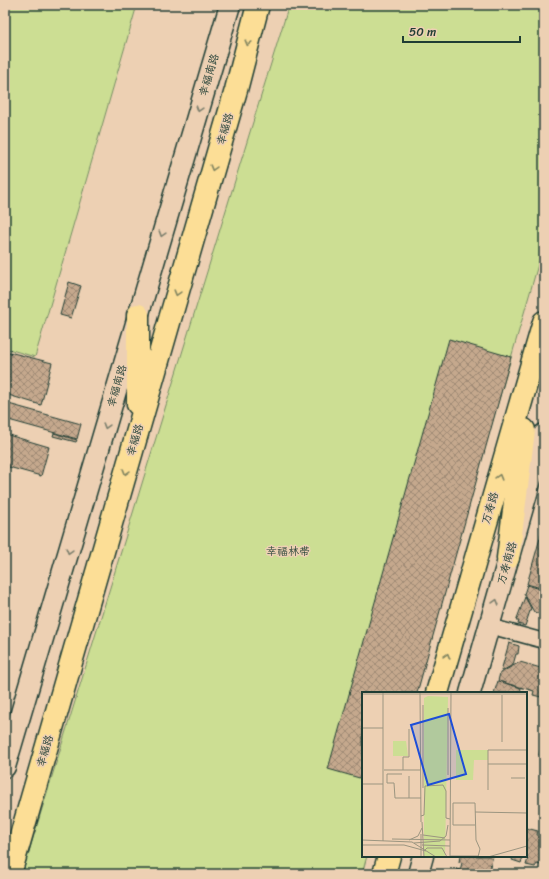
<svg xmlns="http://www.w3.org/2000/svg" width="549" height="879" viewBox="0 0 549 879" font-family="Sriracha,'LXGW WenKai TC',sans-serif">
  <defs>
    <pattern id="building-cross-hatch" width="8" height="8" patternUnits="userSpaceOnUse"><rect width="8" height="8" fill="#c5a88d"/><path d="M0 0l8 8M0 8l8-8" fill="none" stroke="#9f8a74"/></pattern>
  </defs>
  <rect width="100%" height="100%" fill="#edd0b3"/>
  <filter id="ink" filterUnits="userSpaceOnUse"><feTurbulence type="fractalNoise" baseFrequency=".025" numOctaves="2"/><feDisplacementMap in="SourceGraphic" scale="8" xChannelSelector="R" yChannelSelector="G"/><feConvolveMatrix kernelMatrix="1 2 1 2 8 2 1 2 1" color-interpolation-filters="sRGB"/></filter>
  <g filter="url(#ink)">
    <g fill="#ccde93" stroke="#768e64">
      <path d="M5,5h132l-102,352 -30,-9z"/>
      <path d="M289,5h255v239l-130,449h-51v163h4l-5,18h-340z"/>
    </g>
    <g fill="url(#building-cross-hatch)" stroke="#1f3d34">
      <path d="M69,282l12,4 -10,32 -11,-3z"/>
      <path d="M449,339l62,18 -94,336h-54v86l-35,-10z"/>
      <path d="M5,351l47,12 -11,42 -36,-11z"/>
      <path d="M5,403l76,21 -4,15 -72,-20z"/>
      <path d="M54,433l23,7 -1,2 -23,-6z"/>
      <path d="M5,434l44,13 -8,29 -36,-10z"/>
      <path d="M544,524v65l-17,-5z"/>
      <path d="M527,585l17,5v25l-10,-3 -10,-18z"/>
      <path d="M525,597l6,11 -6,18 -7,-2 1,-3h-3z"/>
      <path d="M509,643l10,3 -1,8h-2l-3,11 -11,6h-1z"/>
      <path d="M520,662l24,7v25h-2l-1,3 -8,-2 1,-4 -36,-10 2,-8z"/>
      <path d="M498,681l23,7 -1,5h-26z"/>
      <path d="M544,738v18l-5,-1z"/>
      <path d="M526,828l12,3 -1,4 7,2v29l-7,-2 -2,3 -9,-2 2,-6 -5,-2 -2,6 -9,-3 1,-3 -2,-1h15z"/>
      <path d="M460,856h33l-4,14 3,1v3h-37l2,-5 3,1 2,-7 -3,-1z"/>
    </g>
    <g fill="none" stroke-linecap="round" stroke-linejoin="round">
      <defs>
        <path id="street" d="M489,626l55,15"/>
        <g id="secondary">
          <path d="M470,693l74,-259"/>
          <path d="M5,767l225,-762"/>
          <path d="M418,874l5,-18"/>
        </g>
        <g id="primary">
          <path d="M138,404v-89"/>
          <path d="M508,558l16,-128"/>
          <path d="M437,693l107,-371"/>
          <path d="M10,874l226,-784 22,-85"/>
          <path d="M384,874l5,-18"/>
        </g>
      </defs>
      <use href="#street" stroke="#1f3d34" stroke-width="17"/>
      <use href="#secondary" stroke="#1f3d34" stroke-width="23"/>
      <use href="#primary" stroke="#1f3d34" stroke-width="25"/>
      <use href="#street" stroke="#edd0b3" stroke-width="14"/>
      <use href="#secondary" stroke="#edd0b3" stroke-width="20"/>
      <use href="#primary" stroke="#fcde96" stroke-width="22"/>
    </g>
    <defs><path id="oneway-chevron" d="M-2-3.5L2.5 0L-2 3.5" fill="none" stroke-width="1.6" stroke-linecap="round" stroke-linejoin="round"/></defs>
    <g stroke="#828560">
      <use href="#oneway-chevron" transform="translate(248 43) rotate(105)"/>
      <use href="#oneway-chevron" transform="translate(213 168) rotate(106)"/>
      <use href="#oneway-chevron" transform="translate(177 293) rotate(106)"/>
      <use href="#oneway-chevron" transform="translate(126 472) rotate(106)"/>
      <use href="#oneway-chevron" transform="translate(499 477) rotate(-74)"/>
      <use href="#oneway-chevron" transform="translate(447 656) rotate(-74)"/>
    </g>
    <g stroke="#7c7f6d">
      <use href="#oneway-chevron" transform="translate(199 109) rotate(107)"/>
      <use href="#oneway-chevron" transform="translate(162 234) rotate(107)"/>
      <use href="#oneway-chevron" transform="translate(106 426) rotate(106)"/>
      <use href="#oneway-chevron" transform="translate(69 551) rotate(106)"/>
      <use href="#oneway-chevron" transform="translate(496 602) rotate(-74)"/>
    </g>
  </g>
  <g text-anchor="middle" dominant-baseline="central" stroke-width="3" stroke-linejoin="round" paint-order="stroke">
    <g font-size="11" fill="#1f3d34" stroke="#edd0b3">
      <text transform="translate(209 75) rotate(-73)">幸福南路</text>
      <text transform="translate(225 129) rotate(-74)">幸福路</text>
      <text transform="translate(117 386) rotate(-74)">幸福南路</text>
      <text transform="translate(135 440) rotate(-74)">幸福路</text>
      <text transform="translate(490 508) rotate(-74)">万寿路</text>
      <text transform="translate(507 563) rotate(-74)">万寿南路</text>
      <text transform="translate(45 751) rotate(-74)">幸福路</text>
    </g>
    <g font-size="11" fill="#284539" stroke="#edd0b3">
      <text x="288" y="551">幸福林带</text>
    </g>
  </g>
  <g transform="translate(362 692)">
    <rect width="165" height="165" fill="#edd0b3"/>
    <path d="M66,4l20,1 -3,160h-21v-159zM31,49h13l2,15h-15zM94,58h32v10h-14l-1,20h-17z" fill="#ccde93"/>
    <path fill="none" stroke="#9b9580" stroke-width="1" d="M21,0v149M58,0l1,130M0,2h165M0,36h21M140,50v-47M126,72h39M22,78h36M41,78v-13h6v-28M40,82h-15v9h7l1,15h26M86,83v-67M47,84v22M149,86h14M0,92h21M61,96v-83M126,98v-40h39M113,120l52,1M0,122v-30M59,124l3,-1 1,-29 18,-1 3,6v27l4,1M60,130l2,35M91,133v-22h22l1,37 4,9 -2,8M91,133h22M59,142v23M61,143l22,3M30,147l58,1M0,148l50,2 24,15M47,148l9,-4 4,-8M52,151l26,-2 6,-5 2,-11M0,153h42l22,6M60,153l28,1M62,159l3,-3h15l5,9M88,164h28M88,165l1,-165M126,165l39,-11"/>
    <path fill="#1d4ed8" fill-opacity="0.15" stroke="#1d4ed8" stroke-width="2" d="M87,22l17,60 -38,11 -17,-60z"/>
    <rect width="165" height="165" fill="none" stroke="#1f3d34" stroke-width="2"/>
  </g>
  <rect width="549" height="879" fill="none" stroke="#edd0b3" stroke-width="20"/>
  <rect x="10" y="10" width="529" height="859" fill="none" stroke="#1f3d34" stroke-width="1.5" filter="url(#ink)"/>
  <path d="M403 36v6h117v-6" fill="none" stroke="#1f3d34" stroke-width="2"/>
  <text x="409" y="36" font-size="12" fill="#1f3d34" stroke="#edd0b3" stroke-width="3" paint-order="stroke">50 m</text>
</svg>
